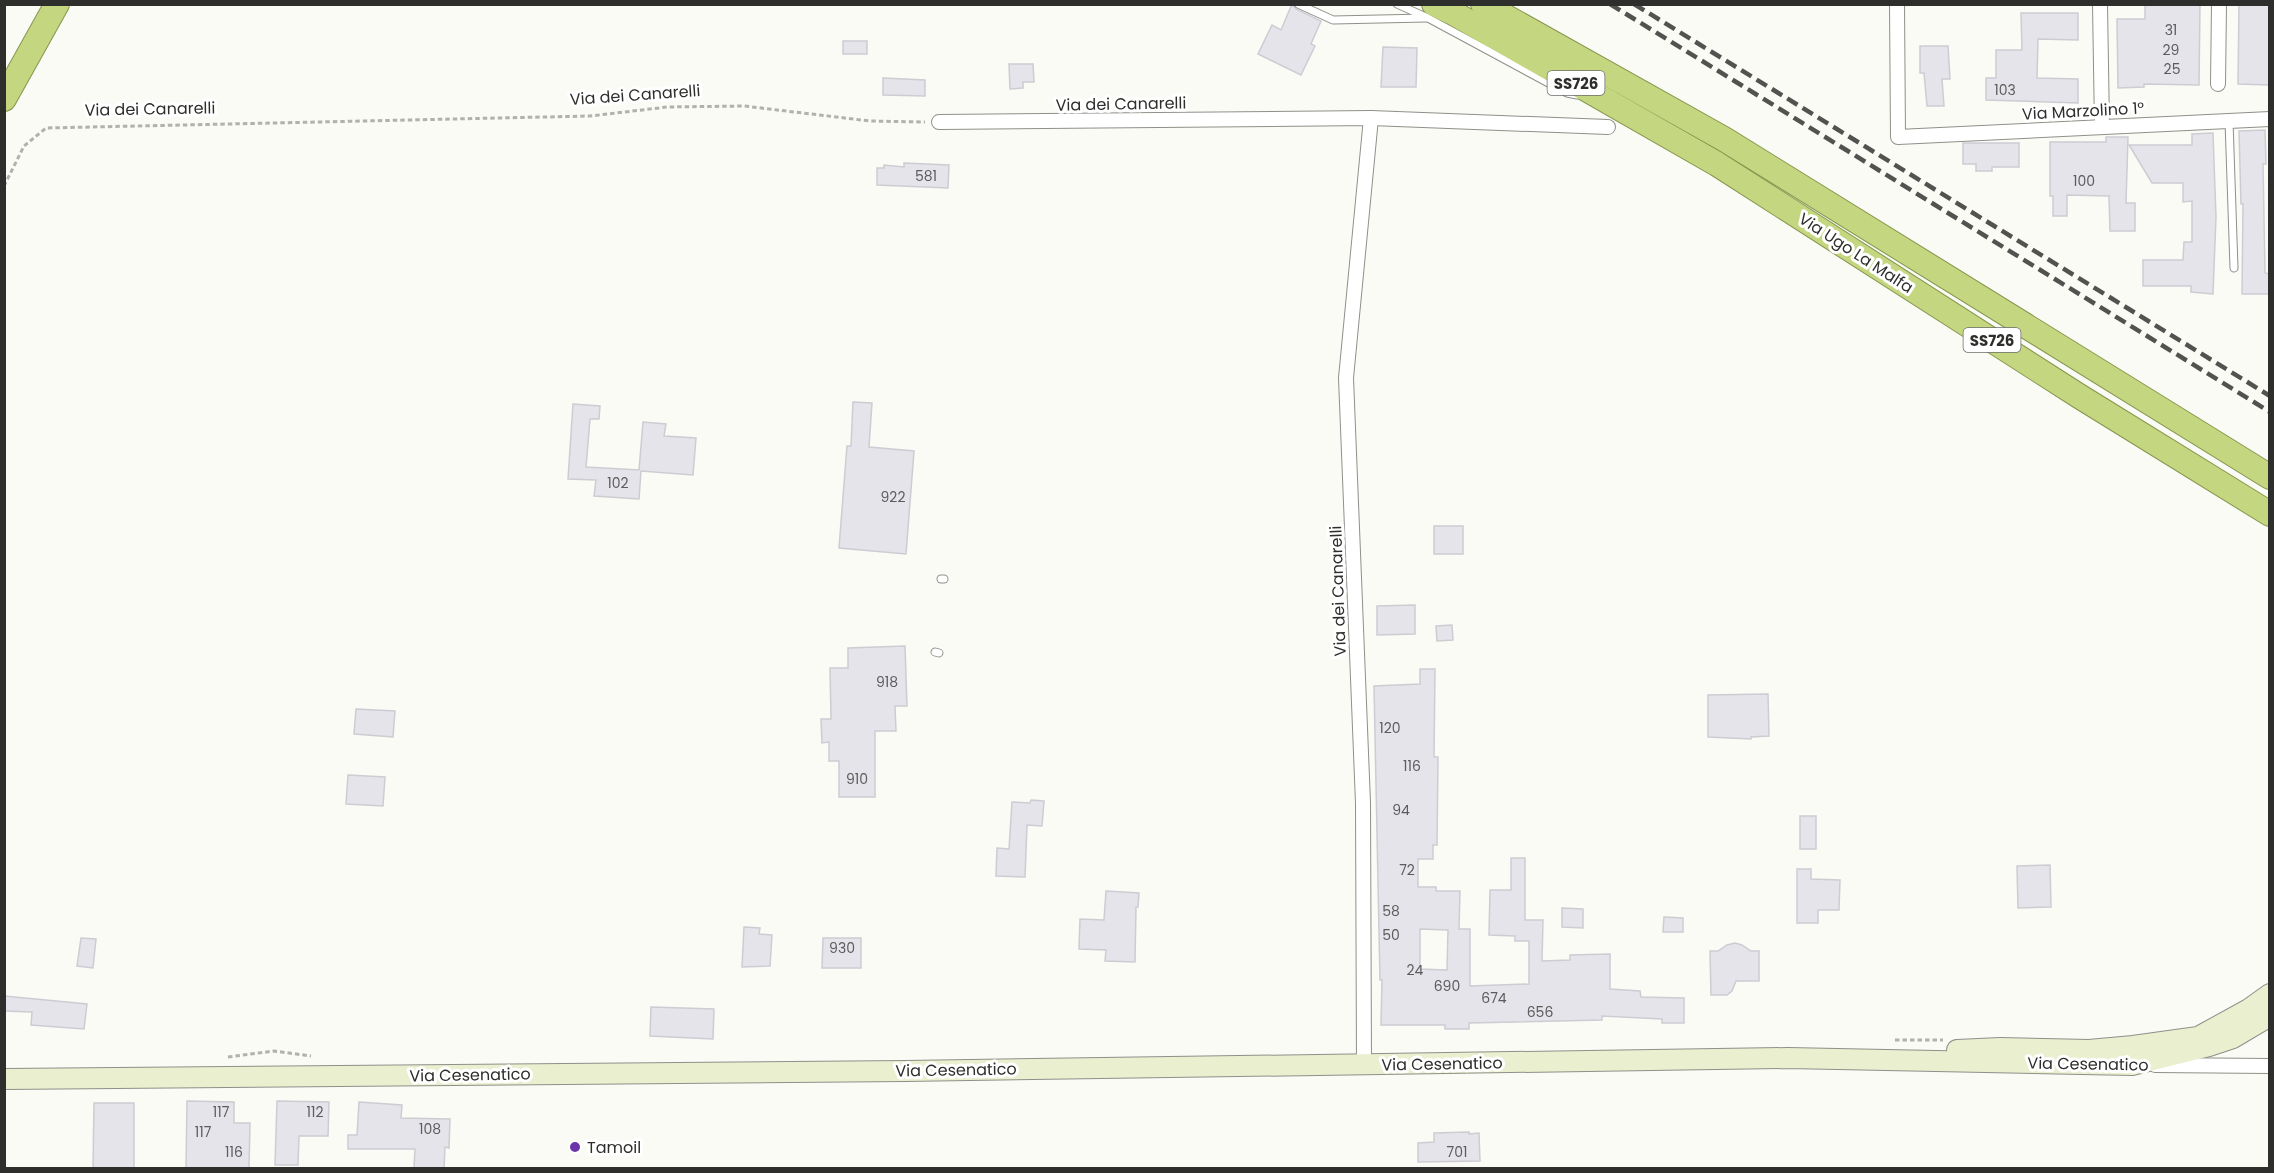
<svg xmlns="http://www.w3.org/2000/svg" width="2274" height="1173" viewBox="0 0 2274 1173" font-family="Poppins,sans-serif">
  <rect width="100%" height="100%" fill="#f9fbf4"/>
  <g fill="#e6e4eb" stroke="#ceccd3" stroke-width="1.5" fill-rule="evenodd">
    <path d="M1292,4l4,5 25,12 -10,23 4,2 -14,29 -43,-21 14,-29 9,5z"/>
    <path d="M2145,4h55l-1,81 -55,-1v3l-26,1 -1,-69h28z"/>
    <path d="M2239,4h31l-1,81 -31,-1z"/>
    <path d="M2021,13h57v27l-40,-1 -1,39 41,1v24l-92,-3v-22h10v-28h26z"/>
    <rect x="843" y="41" width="24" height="13"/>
    <path d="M1920,46h28l2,33h-8l2,27h-17l-3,-33h-4z"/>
    <path d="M1383,47l34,1 -1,39h-35z"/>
    <path d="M1009,64h24l1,18h-11v6l-13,1z"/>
    <path d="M883,78l42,2v16l-42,-1z"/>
    <path d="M2265,130l1,34h-3l2,109 5,1v20h-28l1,-90h-2l-2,-73z"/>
    <path d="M2213,133l3,84 -3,77 -22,-2v-6h-48v-26h40l1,-18h8v-41l-9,1v-19h-31l-23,-38h63v-11z"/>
    <path d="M2106,137h22l-2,66h9v28h-25l-1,-35 -42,-1v21h-14v-20h-3v-54h56z"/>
    <path d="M1963,143h56v24h-27v4h-16v-7h-13z"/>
    <path d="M904,163l45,2 -1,23 -71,-3v-17h7v-3l20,2z"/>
    <path d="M853,402l19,1 -3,44 45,4 -8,103 -67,-6 8,-102h4z"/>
    <path d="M573,404l27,2 -1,13h-9l-4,48 53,3 4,-48 23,2 -2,12 32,2 -3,37 -52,-4 -2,28 -45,-3 2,-16 -28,-1z"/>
    <rect x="1434" y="526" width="29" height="28"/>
    <path d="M1415,605v29l-38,1v-29z"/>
    <path d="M1452,625l1,15 -16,1 -1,-15z"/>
    <path d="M905,646l2,60h-12l1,25h-21v66h-36v-36h-10v-19l-7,1 -1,-24h10l-1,-51h18v-20z"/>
    <path d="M1420,669h15l-1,88h4l-1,88h-4v14h-15v28h18v4h24l-1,38h11v57l59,-2v-43h-14v-5l-26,-1 1,-45h21v-32h14v62h18l-1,41 28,-1v-5l40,-1v35l30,2 1,6 43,1v25h-22v-4l-60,-3v4l-133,3v6h-24v-4h-64l1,-45h-2l-6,-294 46,-2zM1420,929l28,1 -1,40 -27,-1z"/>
    <path d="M1768,694l1,42 -18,1v2l-43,-2v-42z"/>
    <path d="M356,709l39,2 -2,26 -39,-3z"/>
    <path d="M348,775l37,2 -2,29 -37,-2z"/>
    <path d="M1031,800l13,1 -2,25 -15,-1 -2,52 -29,-1 1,-28 12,1 3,-47 18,1z"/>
    <rect x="1800" y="816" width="16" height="33"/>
    <path d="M2050,865l1,42 -33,1 -1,-42z"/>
    <path d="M1797,869h14v10l29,1 -1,30h-21v13h-21z"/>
    <path d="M1106,891l33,2 -1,14h-2l-1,55 -30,-1 1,-11 -27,-1 1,-30 24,1z"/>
    <path d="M1562,908l21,1v19l-21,-1z"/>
    <path d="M1664,917l19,1v14h-20z"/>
    <path d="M744,927l16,1 -1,6 13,1 -2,31 -28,1z"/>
    <path d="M81,938l15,1 -3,29 -16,-2z"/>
    <path d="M823,938h38v30h-39z"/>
    <path d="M1735,943l7,2 9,6h8v30h-23l-4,10 -5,4h-16l-1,-44h8l9,-6z"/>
    <path d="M4,996l83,8 -3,25 -53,-4 1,-13 -28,-1z"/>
    <path d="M651,1007l63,2 -1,30 -63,-3z"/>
    <path d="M187,1101l47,1v21h16l-1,45h-63z"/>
    <path d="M277,1101l52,1 -1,34h-29l-1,29h-23z"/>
    <path d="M359,1102l43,3 -1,13 49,1 -1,29 -4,-1 -1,21h-30l1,-19h-67v-14h9z"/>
    <path d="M94,1103h40v65h-41z"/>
    <path d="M1469,1132v2l10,-1 1,28 -62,1v-19l16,-1v-9z"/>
  </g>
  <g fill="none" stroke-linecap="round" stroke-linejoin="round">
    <defs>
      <g id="service">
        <path d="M1298,4l35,16 93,-2"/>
        <path d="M1397,4l31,14 139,75 10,2"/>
        <path d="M2229,121l5,147"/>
        <path d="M941,579h3"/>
        <path d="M935,652l4,1"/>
      </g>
      <g id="minor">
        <path d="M1897,4l1,133 372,-18"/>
        <path d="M2100,4l2,123"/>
        <path d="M2218,84l1,-80"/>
        <path d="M939,122l432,-4 237,9"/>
        <path d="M1364,1065l-1,-262 -17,-425 25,-260"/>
        <path d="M2155,1065l115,1"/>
      </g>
      <g id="secondary">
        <path d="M1957,1050l43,-2 89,2 44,-4 65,-9 51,-28 21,-15"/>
        <path d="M4,1079l901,-8 883,-13 344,7 77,-19 24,-8 37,-22"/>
      </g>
      <g id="trunk">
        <path d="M1434,4l21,10 262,150 362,232 191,118"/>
        <path d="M1483,4l241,135 546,338"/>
        <path d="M4,99l53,-95"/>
      </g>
    </defs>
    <use href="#service" stroke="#8e9089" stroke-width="9"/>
    <use href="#minor" stroke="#8e9089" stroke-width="16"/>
    <use href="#secondary" stroke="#8e9089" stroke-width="22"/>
    <use href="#trunk" stroke="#86944d" stroke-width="26"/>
    <g stroke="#b1b2ad" stroke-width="3" stroke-dasharray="4.5 3" stroke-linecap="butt">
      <path d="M4,186l20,-40 22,-18 544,-12 77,-9 77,-1 126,15 55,1"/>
      <path d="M1895,1040h48"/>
      <path d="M228,1057l46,-6 37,5"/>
    </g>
    <use href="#service" stroke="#fff" stroke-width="7"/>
    <use href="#minor" stroke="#fff" stroke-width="14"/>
    <use href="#secondary" stroke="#e9efcf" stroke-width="20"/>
    <use href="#trunk" stroke="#c4d67f" stroke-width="24"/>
    <g stroke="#525350" stroke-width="4.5" stroke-dasharray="12 6" stroke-linecap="butt">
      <path d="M1610,4l660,408"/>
      <path d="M1634,4l636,392"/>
    </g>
  </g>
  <circle fill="#6a34ab" stroke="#fff" stroke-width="2" cx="575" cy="1147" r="6"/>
  <g text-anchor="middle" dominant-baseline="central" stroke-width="6" stroke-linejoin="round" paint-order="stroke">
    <g font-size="14" fill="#5c5c5c">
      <text x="2171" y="30">31</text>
      <text x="2171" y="50">29</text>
      <text x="2172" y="69">25</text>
      <text x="2005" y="90">103</text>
      <text x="926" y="176">581</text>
      <text x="2084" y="181">100</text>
      <text x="618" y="483">102</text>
      <text x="893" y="497">922</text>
      <text x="887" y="682">918</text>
      <text x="1390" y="728">120</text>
      <text x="1412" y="766">116</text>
      <text x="857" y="779">910</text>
      <text x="1401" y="810">94</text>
      <text x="1407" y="870">72</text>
      <text x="1391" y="911">58</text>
      <text x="1391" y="935">50</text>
      <text x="842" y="948">930</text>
      <text x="1415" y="970">24</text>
      <text x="1447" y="986">690</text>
      <text x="1494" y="998">674</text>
      <text x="1540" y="1012">656</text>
      <text x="221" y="1112">117</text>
      <text x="315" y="1112">112</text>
      <text x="430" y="1129">108</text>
      <text x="203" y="1132">117</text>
      <text x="234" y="1152">116</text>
      <text x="1457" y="1152">701</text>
    </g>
    <g fill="#fff" stroke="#6d6d6b" stroke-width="1.5">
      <rect x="1547.5" y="71" width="57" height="24" rx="4.5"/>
      <rect x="1963.5" y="328" width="57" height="24" rx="4.5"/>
    </g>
    <g font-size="15" font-weight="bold" fill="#2e2f2c">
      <text x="1576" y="83">SS726</text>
      <text x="1992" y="340">SS726</text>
    </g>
    <g font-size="16" fill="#2e2f2c" stroke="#fff">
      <text transform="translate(635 95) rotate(-4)">Via dei Canarelli</text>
      <text transform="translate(1121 104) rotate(-1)">Via dei Canarelli</text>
      <text transform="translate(150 109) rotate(-1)">Via dei Canarelli</text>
      <text transform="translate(2083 111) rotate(-3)">Via Marzolino 1°</text>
      <text transform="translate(1856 253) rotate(33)">Via Ugo La Malfa</text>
      <text transform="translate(1338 591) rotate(-92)">Via dei Canarelli</text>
      <text transform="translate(1442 1064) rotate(-1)">Via Cesenatico</text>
      <text transform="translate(2088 1064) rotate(1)">Via Cesenatico</text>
      <text transform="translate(956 1070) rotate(-1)">Via Cesenatico</text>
      <text transform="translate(470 1075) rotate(-1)">Via Cesenatico</text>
    </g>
    <g font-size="16" fill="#2e2f2c" stroke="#fff" text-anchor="start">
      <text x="587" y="1147">Tamoil</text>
    </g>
  </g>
  <rect width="2274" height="1173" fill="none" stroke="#2e2f2c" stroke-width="12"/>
</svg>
